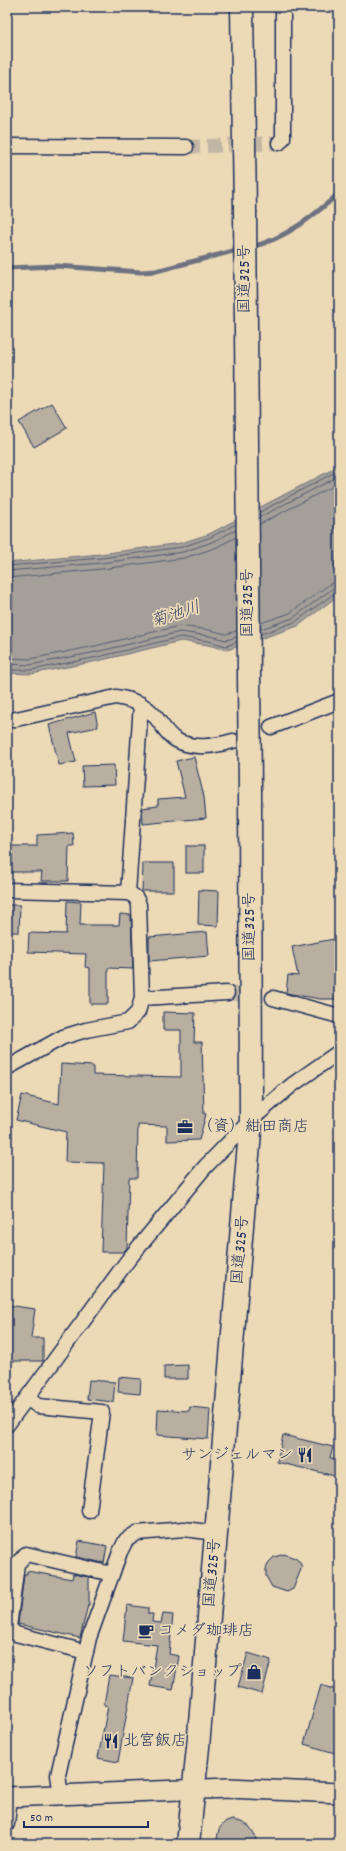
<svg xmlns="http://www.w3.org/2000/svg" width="346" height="1851" viewBox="0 0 346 1851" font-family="Dekko,'Klee One',sans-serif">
  <rect width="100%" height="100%" fill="#ecd9b6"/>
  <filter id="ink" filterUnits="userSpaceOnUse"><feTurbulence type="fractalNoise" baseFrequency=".025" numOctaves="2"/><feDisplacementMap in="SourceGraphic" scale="8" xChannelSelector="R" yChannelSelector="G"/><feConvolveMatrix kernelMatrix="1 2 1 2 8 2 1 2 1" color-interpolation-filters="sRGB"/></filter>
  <g filter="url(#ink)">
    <path fill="#a49f98" stroke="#6d7281" d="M339,466v129l-41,31 -71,24 -19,-5 -27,-4 -83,20 -67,13 -24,-1v-110l93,-9 81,-11 28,-9z"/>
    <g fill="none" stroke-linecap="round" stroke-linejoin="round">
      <g stroke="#525c75" stroke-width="1">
        <path d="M260,512l79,-42"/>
        <path d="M260,517l79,-41"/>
        <path d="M260,524l79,-41"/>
        <path d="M7,566l94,-8 81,-11 29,-10 25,-13"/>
        <path d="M7,571l94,-8 82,-11 29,-10 24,-12"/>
        <path d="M7,578l95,-9 82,-11 31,-10 21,-11"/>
        <path d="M261,623l29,-10 40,-29 9,-3"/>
        <path d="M261,629l32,-11 39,-29 7,-2"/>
        <path d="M261,634l34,-12 40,-29 4,-1"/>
        <path d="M7,658l23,1 65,-13 84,-20 31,4 16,4 11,-3"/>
        <path d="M7,664l23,1 66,-13 84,-20 30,4 16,4 11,-3"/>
        <path d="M7,670h24l67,-13 82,-20 29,4 17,5 11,-4"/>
      </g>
      <g stroke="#6d7281" stroke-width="5">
        <path d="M251,247c34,-8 63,-31 88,-54"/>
        <path d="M7,268l50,-2 84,6 15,-1 85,-22"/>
      </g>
    </g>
    <g fill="#b8afa0" stroke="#1b2f5e">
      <path d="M52,403l15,25 -33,19 -15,-25z"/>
      <path d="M95,712l3,15 -29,6 7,29 -17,3 -10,-40z"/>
      <path d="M194,757l10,40 2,21 -63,6 -1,-16 16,-2v-7l27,-2 -9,-36z"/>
      <path d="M114,765l1,20 -32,1 -1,-20z"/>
      <path d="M73,833l1,13h-5l-1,35h-27l1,-9h-35v-26h30v-11z"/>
      <rect x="186" y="846" width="18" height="27"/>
      <path d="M143,863h31v28h-32z"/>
      <path d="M199,890l20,1 -1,35 -20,-1z"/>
      <path d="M67,901l14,1 -1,23h39l1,-11 11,1 2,54 -25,-1v36h-18v-36l-5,-1 1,-13 -58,-2 1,-19 37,1z"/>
      <path d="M7,905h13l-1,27h-12z"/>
      <path d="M207,932l2,24 -60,5v-24z"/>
      <path d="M339,938v61h-19l-34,-6 2,-18 10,1 -6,-29z"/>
      <path d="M163,1012l32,1 -1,29h8l2,72h2l-7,26 -32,1v-15l-29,-1 -1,53h-8l-2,70 -4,4h-22l3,-89 -39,-1 1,-30 -50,-12 6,-25 37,9 2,-40 32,2v9l88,2v-47h-18z"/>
      <path d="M7,1305l28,4 -4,29h12v23h-36z"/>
      <path d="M188,1365v14h-24v-13z"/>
      <path d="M119,1377l22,2 -1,15 -22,-2z"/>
      <path d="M89,1380l26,2 -2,20 -26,-3z"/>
      <path d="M190,1407l20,2 -2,30 -51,-4 1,-26 31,2z"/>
      <path d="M283,1435l50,12 -3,11 9,1v18l-62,-15z"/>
      <path d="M79,1541l28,5 -3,17 -28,-6z"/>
      <path d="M284,1554l11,4 4,3 3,6 -9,22 -6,3 -15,-5 -6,-11v-7l3,-7 5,-5z"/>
      <path d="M27,1571l45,8 1,-5 16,3v28h-1l-8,33 -62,-14 6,-50h3z"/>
      <path d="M127,1605l21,3v6h5l-1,8 9,1 2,-9 10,1 -4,39 10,2 -6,34 -23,-4 7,-41 -34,-4z"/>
      <path d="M248,1653l23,7 -9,34 -24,-7z"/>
      <path d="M109,1675l24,3 -15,84 -20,-4 10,-52 -4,-1z"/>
      <path d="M321,1685l18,6v47l-4,15 -31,-9z"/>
      <path d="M232,1820l9,2 8,4 6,9 2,9h-41l3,-15 5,-6z"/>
    </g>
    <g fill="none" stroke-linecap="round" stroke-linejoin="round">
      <g stroke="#c2b7a4" stroke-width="14" stroke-dasharray="14 7" stroke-linecap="butt">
        <path d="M186,147l93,-4"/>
        <path d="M227,993l46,5"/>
      </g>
      <defs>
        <g id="street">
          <path d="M279,143l4,-5v-131"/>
          <path d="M7,146l179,1"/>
          <path d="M7,721l109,-24c14,2 28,7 38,18 7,8 13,20 22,25 18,10 39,6 57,1"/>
          <path d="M271,727l68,-26"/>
          <path d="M7,890l121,3c7,3 9,5 11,12l3,93 -4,14 -10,10 -42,8 -23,7 -56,31"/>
          <path d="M128,893l13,-189"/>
          <path d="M142,998l85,-5"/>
          <path d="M273,998l66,18"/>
          <path d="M27,1398l11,8 64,6 -13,99"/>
          <path d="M7,1425l121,-165 77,-93 46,-47 22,-19 19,-16 47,-33"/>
          <path d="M86,1652l-70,-18 -7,-6 8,-64 9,-10 86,20"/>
          <path d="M61,1795l-3,-20 31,-137 31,-86 6,-12 11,-7 47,-4 32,4"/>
          <path d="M7,1824l3,-27"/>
        </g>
        <path id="secondary" d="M7,1797l222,-9 110,5"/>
        <g id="highway">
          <path d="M242,7l3,204"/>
          <path d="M188,1844l10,-97 53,-627 -1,-329"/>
        </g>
      </defs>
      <use href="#street" stroke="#1b2f5e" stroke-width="17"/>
      <use href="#secondary" stroke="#1b2f5e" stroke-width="22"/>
      <use href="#highway" stroke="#1b2f5e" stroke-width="25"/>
      <use href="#street" stroke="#ecd9b6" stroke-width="14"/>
      <use href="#secondary" stroke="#ecd9b6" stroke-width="19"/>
      <use href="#highway" stroke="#ecd9b6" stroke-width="22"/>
      <defs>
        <path id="highway-bridge" d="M245,211l5,580"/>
      </defs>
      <use href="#highway-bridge" stroke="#1b2f5e" stroke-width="25" stroke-linecap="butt"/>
      <use href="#highway-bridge" stroke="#ecd9b6" stroke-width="22"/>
    </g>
  </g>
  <defs>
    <symbol id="office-bare" viewBox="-9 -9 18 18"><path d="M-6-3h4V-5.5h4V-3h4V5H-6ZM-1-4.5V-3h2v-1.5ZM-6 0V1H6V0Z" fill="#1b2f5e" stroke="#ecd9b6" stroke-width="2.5" paint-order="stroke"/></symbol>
    <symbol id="restaurant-bare" viewBox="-9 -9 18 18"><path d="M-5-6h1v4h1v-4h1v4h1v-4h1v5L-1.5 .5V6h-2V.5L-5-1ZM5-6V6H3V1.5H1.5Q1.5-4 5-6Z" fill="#1b2f5e" stroke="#ecd9b6" stroke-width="2.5" paint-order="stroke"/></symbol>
    <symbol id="cafe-bare" viewBox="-9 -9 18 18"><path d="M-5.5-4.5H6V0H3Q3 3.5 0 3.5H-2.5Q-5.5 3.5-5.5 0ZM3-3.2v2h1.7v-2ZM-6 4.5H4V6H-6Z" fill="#1b2f5e" stroke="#ecd9b6" stroke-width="2.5" paint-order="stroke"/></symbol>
    <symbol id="shop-bare" viewBox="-9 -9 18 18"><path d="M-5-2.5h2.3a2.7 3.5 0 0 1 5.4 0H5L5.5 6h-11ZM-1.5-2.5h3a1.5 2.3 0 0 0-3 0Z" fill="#1b2f5e" stroke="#ecd9b6" stroke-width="2.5" paint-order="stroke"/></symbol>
  </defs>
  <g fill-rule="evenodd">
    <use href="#office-bare" x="174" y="1116" width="22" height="22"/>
    <use href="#restaurant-bare" x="294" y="1444" width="22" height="22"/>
    <use href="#cafe-bare" x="135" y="1620" width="22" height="22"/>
    <use href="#shop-bare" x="243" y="1661" width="22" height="22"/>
    <use href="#restaurant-bare" x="100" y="1730" width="22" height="22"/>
  </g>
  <g text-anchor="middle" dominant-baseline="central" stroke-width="3.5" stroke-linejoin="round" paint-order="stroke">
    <g font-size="16" fill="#1b2f5e" stroke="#ecd9b6">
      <text transform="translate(245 279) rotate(-90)">国道325号</text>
      <text transform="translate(248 603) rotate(-90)">国道325号</text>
      <text transform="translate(250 927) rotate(-90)">国道325号</text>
      <text transform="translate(241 1250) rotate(-85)">国道325号</text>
      <text transform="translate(213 1573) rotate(-85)">国道325号</text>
    </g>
    <g font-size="16" fill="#1b2f5e" stroke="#ecd9b6" text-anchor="start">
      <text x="197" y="1127">（資）紺田商店</text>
      <text x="293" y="1455" text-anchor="end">サンジェルマン</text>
      <text x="158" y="1631">コメダ珈琲店</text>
      <text x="242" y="1672" text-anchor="end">ソフトバンクショップ</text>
      <text x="123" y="1741">北宮飯店</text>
    </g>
    <g font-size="17" font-style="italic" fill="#36456a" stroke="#ecd9b6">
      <text transform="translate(176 616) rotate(-18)">菊池川</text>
    </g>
  </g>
  <rect width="346" height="1851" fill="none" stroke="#ecd9b6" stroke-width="24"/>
  <rect x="12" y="12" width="322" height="1827" fill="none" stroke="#1b2f5e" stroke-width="1.5" filter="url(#ink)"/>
  <path d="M24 1821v6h124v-6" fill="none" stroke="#1b2f5e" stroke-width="2"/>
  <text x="30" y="1821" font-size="12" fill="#1b2f5e" stroke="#ecd9b6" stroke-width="3" paint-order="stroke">50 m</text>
</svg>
